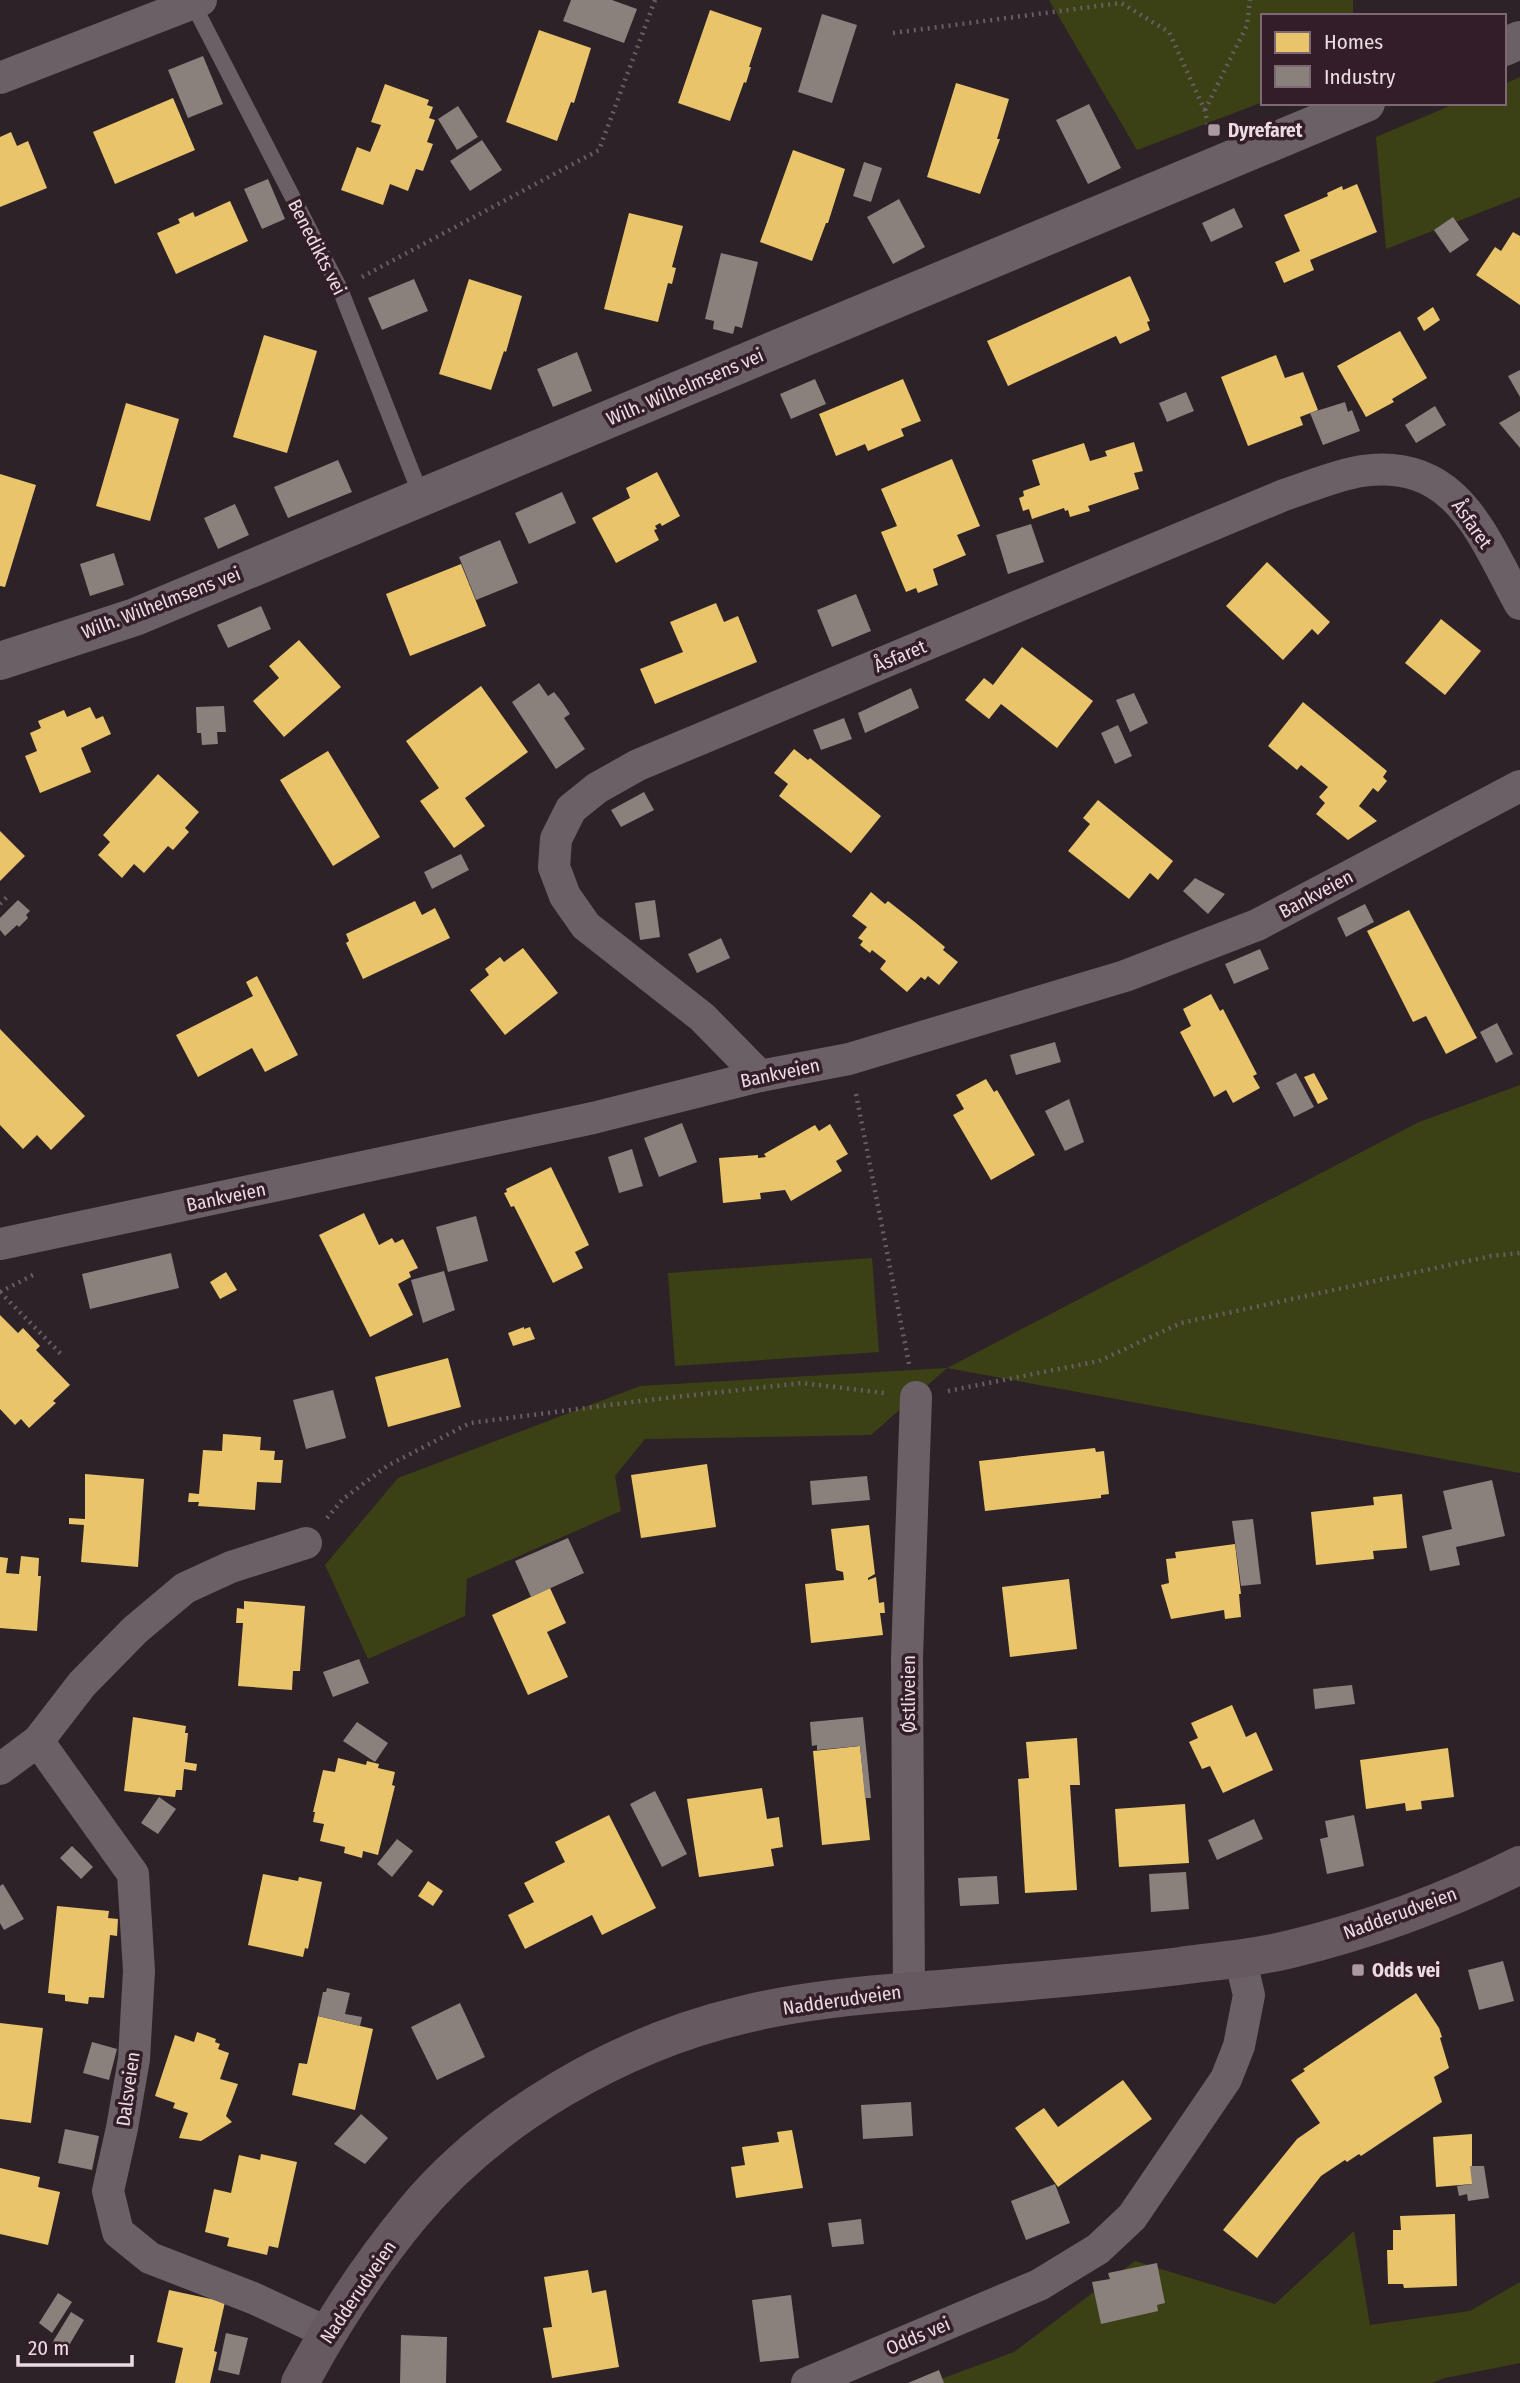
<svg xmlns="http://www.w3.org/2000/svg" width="1520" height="2383" viewBox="0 0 1520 2383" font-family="'Fira Sans Condensed',sans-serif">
  <rect width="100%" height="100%" fill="#2d2228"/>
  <g fill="#3c4015">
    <path d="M1049,0h304v16h-90v86l-126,48z"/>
    <path d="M1520,77v120l-134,52 -10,-112 81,-34h47v-19z"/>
    <path d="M1520,1085v388l-573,-105 -76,67 -226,4 -30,37 6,35 -154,68 -2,37 -97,43 -43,-94 73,-87 242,-92 307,-18 472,-246z"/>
    <path d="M872,1258l7,94 -204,14 -7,-93z"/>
    <path d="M1354,2231l16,94 100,-14 50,-29v81l-75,15 -13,5h-502l84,-31 121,-91 140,43z"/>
  </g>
  <g fill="#e9c46a">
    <path d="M710,10l52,18 -13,39h2l-5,16 -2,-1 -14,39 -52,-18z"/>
    <path d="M539,30l52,18 -17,55 -3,-1 -14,39 -51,-19z"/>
    <path d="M956,83l53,16 -12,40h3l-20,55 -53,-17z"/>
    <path d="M385,84l44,16 -2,5 6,2 -4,11 6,2 -8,22 6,2 -10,27 -7,-2 -8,22 -18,-7 -7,21 -42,-15 16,-43 13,5 11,-27 -10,-3z"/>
    <path d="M173,98l22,52 -80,34 -22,-52z"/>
    <path d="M11,132l6,14 11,-5 19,47 -47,19v-70z"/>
    <path d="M793,150l52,19 -17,54h-2l-14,38 -52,-19z"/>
    <path d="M1357,184l20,48 -67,28 4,10 -30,13 -9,-21 25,-11 -16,-36 44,-19 -1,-3 15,-7 1,4z"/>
    <path d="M230,201l18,40 -72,33 -19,-41 23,-10 -2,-4 15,-7 2,5z"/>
    <path d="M629,213l54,13 -11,41 4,1 -4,16 -4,-1 -10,39 -54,-13z"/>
    <path d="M1513,232l7,4v69l-44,-30 19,-28 6,4z"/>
    <path d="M1130,276l20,45 -3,1 3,8 -30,14 -4,-8 -108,50 -21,-45z"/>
    <path d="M469,279l53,17 -16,56 -2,-1 -13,39 -52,-16z"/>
    <path d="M1433,307l7,13 -16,11 -7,-13z"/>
    <path d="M1400,331l27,47 -35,21 2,3 -28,15 -29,-51z"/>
    <path d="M264,335l53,16 -30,102 -54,-16z"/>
    <path d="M1276,355l9,23 18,-6 15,38 -18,7 3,8 -55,21 -27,-69z"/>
    <path d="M903,379l18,42 -20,8 3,7 -36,15 -3,-7 -29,12 -17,-42z"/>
    <path d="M126,403l53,16 -29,102 -54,-15z"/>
    <path d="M1134,442l9,29 -9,2 5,16 -51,17 2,5 -20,6 -2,-7 -3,1 -1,-3 -32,11 -3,-10 -6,2 -4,-13 5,-2 -1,-5 17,-6 -8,-25 52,-17 6,18 17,-5 -2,-5z"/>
    <path d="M952,459l28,67 -23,9 9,20 -33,14 5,16 -20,8 -2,-5 -10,4 -25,-60 16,-6 -16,-37z"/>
    <path d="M657,472l23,44 -18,10 -2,-3 -5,3 2,3 -3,1 5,10 -43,23 -24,-45 38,-20 -4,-10z"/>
    <path d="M0,474l36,11 -31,102 -5,-1z"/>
    <path d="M1267,562l63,60 -12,13 -6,-6 -29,31 -57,-54z"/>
    <path d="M461,564l25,62 -76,30 -24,-62z"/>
    <path d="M716,603l8,19 14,-6 19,46 -102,42 -15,-35 43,-17 -13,-30z"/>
    <path d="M1441,619l40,32 -36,44 -40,-32z"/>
    <path d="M299,640l42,47 -57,50 -31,-36 26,-23 -10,-12z"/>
    <path d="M1022,647l71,54 -36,47 -56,-44 -12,15 -24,-19 19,-22 9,7z"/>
    <path d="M481,686l47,66 -63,46 20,28 -31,22 -34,-47 19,-13 -33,-47z"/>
    <path d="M1303,702l84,69 -4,6 4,4 -9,11 -5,-4 -14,18 18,15 -29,19 -32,-26 9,-11 -6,-6 9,-10 -27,-22 -4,5 -29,-24z"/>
    <path d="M90,707l6,12 7,-3 8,18 -30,14 10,24 -51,21 -15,-37 12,-5 -7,-18 11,-5 -3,-7 26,-11 3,7z"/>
    <path d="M794,749l14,11 2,-2 71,58 -30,37 -72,-57 9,-12 -14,-11z"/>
    <path d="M328,751l52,86 -47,29 -53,-86z"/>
    <path d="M158,774l41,38 -14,16 4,4 -16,18 -5,-4 -24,27 -10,-9 -12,14 -24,-23 12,-13 -7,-7z"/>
    <path d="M1098,800l75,61 -15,19 -8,-7 -21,26 -61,-48 22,-27 -7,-6z"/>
    <path d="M0,831l25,25 -25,25z"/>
    <path d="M871,892l14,12 3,-3 28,22 29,24 -2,3 15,12 -19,23 -11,-9 -3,4 -4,-3 -14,15 -27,-23 6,-8 -14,-11 -2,3 -10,-8 3,-4 -5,-3 9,-11 -15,-11z"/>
    <path d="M415,901l7,14 13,-7 15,30 -87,41 -17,-36 3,-2 -3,-7z"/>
    <path d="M1409,910l68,128 -31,16 -20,-38 -13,6 -46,-91z"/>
    <path d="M523,948l35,45 -53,42 -35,-45 19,-15 -4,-6 15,-12 4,5z"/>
    <path d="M257,976l41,79 -33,17 -13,-24 -54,29 -22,-42 77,-39 -7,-14z"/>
    <path d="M1211,994l9,17 3,-2 34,65 -4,2 7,12 -27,15 -7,-13 -12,7 -34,-65 11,-6 -8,-17z"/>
    <path d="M0,1029l85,87 -34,34 -14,-15 -14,14 -23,-24z"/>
    <path d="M1314,1073l14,26 -10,5 -14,-27z"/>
    <path d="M986,1079l8,13 3,-2 38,65 -44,25 -38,-65 11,-6 -8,-14z"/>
    <path d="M830,1124l18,30 -12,7 6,10 -51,30 -6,-11 -25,3 1,6 -38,4 -4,-45 39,-3v3l8,-1 -2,-3 51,-29 4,6z"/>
    <path d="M551,1167l38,78 -14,7 8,16 -30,15 -39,-77 -3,1 -7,-14 3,-1 -1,-3z"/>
    <path d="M364,1213l15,32 13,-7 3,5 8,-4 15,29 -9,4 2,5 -13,7 15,31 -43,22 -51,-102z"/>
    <path d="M226,1272l11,18 -17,9 -10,-17z"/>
    <path d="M0,1315l18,18 5,-5 17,18 -4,4 34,35 -17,16 3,2 -27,25 -8,-9 -6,6 -15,-16z"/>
    <path d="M524,1327v2l6,-2 5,12 -22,7 -5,-13z"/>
    <path d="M448,1358l13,49 -73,20 -13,-50z"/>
    <path d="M223,1434l38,3 -1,13 15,1 -1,9h9l-2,23 -24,-1 -2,28 -57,-4 1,-4h-11l1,-9 10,1 4,-44 19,1z"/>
    <path d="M1095,1448l1,4 8,-1 5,43 -8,1v3l-116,13 -6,-50z"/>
    <path d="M707,1464l9,63 -75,11 -10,-63z"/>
    <path d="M85,1474l59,5 -6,88 -57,-5 3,-37 -15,-1v-6l16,1z"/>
    <path d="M1402,1494l5,54 -34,3 1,8 -58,6 -5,-53 63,-7 -1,-8z"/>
    <path d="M869,1525l6,49 -7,4v2l8,-3 3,26 5,-1 1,11h-5l3,22 -72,8 -6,-59 39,-4 -1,-8 -7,-2 -5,-41z"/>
    <path d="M1235,1544l6,50h-2l2,23 -16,2 -1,-9 -53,9 -10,-34 8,-2 -3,-24 10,-1 -1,-6z"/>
    <path d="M21,1556l18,2 -1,18h3l-4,55 -37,-3v-71l8,1 -2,15 13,1z"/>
    <path d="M1069,1579l8,70 -67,8 -8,-70z"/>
    <path d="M550,1588l16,35 -19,9 21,45 -40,18 -36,-80z"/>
    <path d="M244,1601l61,5 -5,65h-7l-1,19 -54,-4 5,-63h-7l1,-15 7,1z"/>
    <path d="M1232,1705l14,32 10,-5 17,38 -50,23 -13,-27 -8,3 -13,-27 9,-4 -7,-15z"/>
    <path d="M133,1717l53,9 -1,7h3l-3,29 12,2 -1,7 -12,-2 -2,21h-6l-1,7 -51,-6z"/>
    <path d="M1077,1738l3,47h-10l7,105 -52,3 -7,-114 11,-1 -3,-36z"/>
    <path d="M860,1746l10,94 -48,5 -9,-94z"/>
    <path d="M1448,1748l6,49 -33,4 1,8 -16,2 -1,-8 -39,6 -6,-49z"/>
    <path d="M338,1758l28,7 1,-4 12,3 -1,4 17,4 -3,13 3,1 -17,69 -15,-4 -1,7 -18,-5 1,-6 -25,-6 4,-17 -11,-2 2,-10h-2l10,-42 12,2z"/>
    <path d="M762,1788l5,31 12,-2 4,30 -12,2 3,17 -75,11 -12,-78z"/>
    <path d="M1185,1804l4,59 -70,4 -4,-58z"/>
    <path d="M609,1815l47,93 -54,27 -10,-20 -67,34 -17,-34 26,-13 -10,-19 41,-21 -10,-20z"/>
    <path d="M263,1874l35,7 1,-4 23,5 -14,67 -3,-1 -2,9 -55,-12z"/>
    <path d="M428,1881l15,10 -10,15 -15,-10z"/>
    <path d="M57,1906l52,5 -1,7 10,1 -1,17 -7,-1 -6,63 -15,-1 -1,7 -23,-3v-6l-17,-2z"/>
    <path d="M1416,1993l23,35 3,9 -2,1 9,30 -15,9 8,25 -81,54 -2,-2 -12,8 -2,-2 -24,16 -64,82 -34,-28 74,-91 23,-16 -29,-43 14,-9 -2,-2z"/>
    <path d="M318,2016l55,13 -18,81 -63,-15 7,-32 8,1z"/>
    <path d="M0,2023l43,5 -12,95 -31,-4z"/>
    <path d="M197,2032l19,7 -1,3 5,2 -2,5 11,4 -9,26 18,5 -12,32 6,6 -31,19 -22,-3 9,-25 -15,-5 2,-5 -20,-7 20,-61 19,7z"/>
    <path d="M1123,2080l29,39 -94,68 -43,-59 29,-20 14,19z"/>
    <path d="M792,2130l11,58 -67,10 -5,-31 14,-2 -3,-18 37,-5 -2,-10z"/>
    <path d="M1472,2134v50l-36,3 -3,-50z"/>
    <path d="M261,2154l36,8 -19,86 -9,-2 -2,9 -40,-9 2,-8 -24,-6 9,-43 17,4 8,-38 21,5z"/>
    <path d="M0,2168l40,9 -2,10 22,5 -12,53 -48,-11z"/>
    <path d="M1455,2214l2,72 -53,2 -1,-4h-15l-1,-34h6v-20h8l-1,-14z"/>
    <path d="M588,2270l4,23 14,-3 13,77 -67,11 -9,-50 9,-1 -8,-50z"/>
    <path d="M169,2290l56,12 -11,49 3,1 -7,31h-35l8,-35 -26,-6z"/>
  </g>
  <g fill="#8a817c">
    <path d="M571,0h41l25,9 -13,34 -61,-22z"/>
    <path d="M822,14l35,11 -25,78 -34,-11z"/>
    <path d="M203,56l20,48 -35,14 -20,-48z"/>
    <path d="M1089,104l32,64 -33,16 -32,-64z"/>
    <path d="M458,106l20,31 -21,13 -19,-31z"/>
    <path d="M482,140l20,30 -32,21 -20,-30z"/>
    <path d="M864,162l18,6 -11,34 -18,-6z"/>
    <path d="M268,179l17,40 -23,10 -18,-40z"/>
    <path d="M899,199l26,48 -32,17 -26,-47z"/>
    <path d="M1234,208l9,19 -32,15 -9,-19z"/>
    <path d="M1453,217l16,23 -19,13 -16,-23z"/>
    <path d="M721,253l37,9 -16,66 -7,-2 -2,8 -20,-5 1,-8 -9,-2z"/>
    <path d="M414,279l14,32 -46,19 -14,-32z"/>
    <path d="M577,352l15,39 -39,16 -16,-38z"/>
    <path d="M1520,370v27l-12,-21z"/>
    <path d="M815,379l11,25 -35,15 -11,-25z"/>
    <path d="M1186,392l8,19 -27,11 -8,-19z"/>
    <path d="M1345,402l3,10 4,-2 8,21 -37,14 -13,-32z"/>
    <path d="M1435,406l11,19 -30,18 -11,-18z"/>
    <path d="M1520,411v37l-21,-25z"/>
    <path d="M338,460l14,32 -64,26 -14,-31z"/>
    <path d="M562,492l14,31 -47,21 -14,-31z"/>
    <path d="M235,504l14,31 -31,14 -14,-31z"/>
    <path d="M1031,524l13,38 -36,12 -12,-39z"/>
    <path d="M500,540l18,43 -42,17 -17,-43z"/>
    <path d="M114,553l10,32 -34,11 -10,-32z"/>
    <path d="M856,594l15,37 -39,16 -15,-37z"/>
    <path d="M261,606l10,23 -43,19 -11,-23z"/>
    <path d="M539,683l9,13 6,-4 8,10 8,12 -6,4 21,31 -29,20 -44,-67z"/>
    <path d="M911,688l8,20 -54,25 -7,-20z"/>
    <path d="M1134,693l14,30 -18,9 -14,-32z"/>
    <path d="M224,706l2,26h-9l1,12 -16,1 -1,-12h-4l-1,-26z"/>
    <path d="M844,718l8,21 -31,11 -8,-20z"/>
    <path d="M1118,725l14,31 -17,8 -14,-31z"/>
    <path d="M644,792l10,18 -33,17 -10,-17z"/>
    <path d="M461,854l8,16 -37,19 -8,-17z"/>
    <path d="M1195,878l30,16 -17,20 -25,-23z"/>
    <path d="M18,900l12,11 -4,4 2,3 -9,9 -2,-2 -12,11 -5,-6v-12z"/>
    <path d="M655,900l5,37 -20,3 -5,-37z"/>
    <path d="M1365,904l9,18 -28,15 -9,-19z"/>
    <path d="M721,938l9,20 -33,15 -9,-19z"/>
    <path d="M1260,949l9,20 -35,15 -9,-20z"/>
    <path d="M1497,1023l16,31 -17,9 -16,-31z"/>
    <path d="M1055,1042l6,20 -45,13 -6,-20z"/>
    <path d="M1296,1073l18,34 -20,10 -18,-34z"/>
    <path d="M1069,1099l15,43 -19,9 -20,-40z"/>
    <path d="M682,1123l15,39 -38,15 -15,-39z"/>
    <path d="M632,1149l11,37 -24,7 -11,-36z"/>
    <path d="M476,1216l12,45 -40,11 -12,-45z"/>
    <path d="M171,1253l8,35 -89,21 -8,-35z"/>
    <path d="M444,1271l11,39 -32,13 -12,-43z"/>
    <path d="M333,1390l13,48 -40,11 -13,-49z"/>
    <path d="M867,1476l3,24 -58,5 -2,-24z"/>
    <path d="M1492,1480l13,56 -49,11 4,18 -30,6 -8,-35 30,-7 -9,-38z"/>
    <path d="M1253,1519l8,65 -20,2 -9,-65z"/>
    <path d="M568,1538l16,35 -53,24 -16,-36z"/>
    <path d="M359,1659l10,24 -36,14 -10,-25z"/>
    <path d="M1352,1685l3,19 -40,5 -2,-20z"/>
    <path d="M863,1717l8,81h-6l-5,-52 -43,4v-5l-5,1 -2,-24z"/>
    <path d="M357,1722l31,21 -13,19 -32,-21z"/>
    <path d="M655,1791l32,63 -25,13 -32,-63z"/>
    <path d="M159,1797l17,12 -18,25 -17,-11z"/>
    <path d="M1354,1815l10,51 -37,8 -7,-35 8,-2 -3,-16z"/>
    <path d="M1254,1819l9,20 -46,21 -9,-20z"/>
    <path d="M397,1839l16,12 -21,26 -15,-13z"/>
    <path d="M72,1846l21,21 -12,12 -21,-21z"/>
    <path d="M1186,1872l3,37 -38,3 -2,-38z"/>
    <path d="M997,1876l2,28 -39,2 -2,-28z"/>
    <path d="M3,1884l21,35 -20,11 -4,-7v-37z"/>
    <path d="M1503,1961l11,40 -35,9 -11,-40z"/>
    <path d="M327,1988l23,5 -5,21 17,3 -2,9 -42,-10 5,-24h3z"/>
    <path d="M460,2003l25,54 -48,23 -26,-53z"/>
    <path d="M92,2042l25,7 -8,31 -26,-7z"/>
    <path d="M911,2102l2,34 -50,3 -2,-34z"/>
    <path d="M361,2114l27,24 -23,26 -31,-20z"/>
    <path d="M65,2129l34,7 -7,34 -34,-7z"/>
    <path d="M1470,2166h14l5,32 -21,3 -1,-7 -8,2 -2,-10 15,-2z"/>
    <path d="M1055,2184l15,39 -44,17 -15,-39z"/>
    <path d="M861,2219l3,25 -32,3 -4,-24z"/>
    <path d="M1157,2263l8,40 -8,2 1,6 -57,13 -9,-42 18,-3 -2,-6z"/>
    <path d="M58,2293l14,9 -20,31 -13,-10z"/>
    <path d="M791,2295l8,63 -39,4 -8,-62z"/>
    <path d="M71,2312l13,8 -19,32 -13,-9z"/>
    <path d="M226,2333l22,5 -9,37 -21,-5z"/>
    <path d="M401,2335l46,2 -1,46h-46z"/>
    <path d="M939,2370l5,13h-36z"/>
  </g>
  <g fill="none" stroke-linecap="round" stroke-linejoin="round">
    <g stroke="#675e62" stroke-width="4.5" stroke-dasharray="2 5" stroke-linecap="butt">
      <path d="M893,33l228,-30 48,29 36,79 4,19"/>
      <path d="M1205,110l42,-85 3,-25"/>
      <path d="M362,277l237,-127 56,-150"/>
      <path d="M0,904l8,-8"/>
      <path d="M856,1094l53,270"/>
      <path d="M0,1292l33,-17"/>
      <path d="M0,1292l61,62"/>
      <path d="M948,1391l151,-30 82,-38 310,-67 29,-3"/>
      <path d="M327,1518l16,-19 44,-33 83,-43 170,-22 162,-18 82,10"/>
    </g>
    <path stroke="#6a6065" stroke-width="16" d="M193,4l147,285 82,209"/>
    <g stroke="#6a6065" stroke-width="32">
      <path d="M0,78l201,-78"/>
      <path d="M760,1076l-58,-59 -116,-91 -21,-30 -11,-29 2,-28 15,-30 26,-21 41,-23 646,-270c25,-8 52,-20 78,-24 95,-13 120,64 158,133"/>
      <path d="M0,1244l593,-126 167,-42 89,-17 103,-31 173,-52 132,-51 263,-139"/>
      <path d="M38,1741l95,133 6,97 -5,88 -12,69 -14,63 10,41 32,26 103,40 75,35"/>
      <path d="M0,1769l38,-28 44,-57 53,-54 50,-42 46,-21 75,-24"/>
      <path d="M909,1991l-2,-334 9,-260"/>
      <path d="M807,2383l232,-98 59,-36 34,-32 94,-138 13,-33 10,-51 -9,-37"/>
    </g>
    <g stroke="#6a6065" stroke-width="38">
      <path d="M1504,47l16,-7"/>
      <path d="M0,661l135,-44 1231,-514"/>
    </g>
    <path stroke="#66595f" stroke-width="38" d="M300,2383c32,-60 69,-117 112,-169 80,-97 208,-170 330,-199 56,-14 116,-20 173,-24 89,-8 177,-14 265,-25 37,-5 75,-8 111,-17 78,-19 157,-48 229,-84"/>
  </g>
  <g fill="#a89ba2" stroke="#321d28" stroke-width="2.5">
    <rect x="1207" y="123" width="14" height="14" rx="3.5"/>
    <rect x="1351" y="1963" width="14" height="14" rx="3.5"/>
  </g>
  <g text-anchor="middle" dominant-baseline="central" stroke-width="7" stroke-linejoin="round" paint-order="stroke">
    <g font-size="19" font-weight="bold" fill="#ebdce3" stroke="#321d28" text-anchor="start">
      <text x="1228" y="130">Dyrefaret</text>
      <text x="1372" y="1970">Odds vei</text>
    </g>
    <g font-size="19" fill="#ebdce3" stroke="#321d28">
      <text transform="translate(317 247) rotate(63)">Benedikts vei</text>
      <text transform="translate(685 387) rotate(-23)">Wilh. Wilhelmsens vei</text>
      <text transform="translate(1472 524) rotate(55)">Åsfaret</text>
      <text transform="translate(161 603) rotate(-21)">Wilh. Wilhelmsens vei</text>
      <text transform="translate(900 656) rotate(-23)">Åsfaret</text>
      <text transform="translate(1316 894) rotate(-28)">Bankveien</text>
      <text transform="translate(780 1073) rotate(-12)">Bankveien</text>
      <text transform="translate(226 1197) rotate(-12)">Bankveien</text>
      <text transform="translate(908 1694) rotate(-90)">Østliveien</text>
      <text transform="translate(1400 1913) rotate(-20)">Nadderudveien</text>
      <text transform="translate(842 2000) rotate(-8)">Nadderudveien</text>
      <text transform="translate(128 2089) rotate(-82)">Dalsveien</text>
      <text transform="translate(358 2292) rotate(-56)">Nadderudveien</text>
      <text transform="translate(918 2336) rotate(-23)">Odds vei</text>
    </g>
  </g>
  <rect x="1261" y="14" width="245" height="91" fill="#321d28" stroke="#7c6973" stroke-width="2"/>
  <rect x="1275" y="32" width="35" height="21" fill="#e9c46a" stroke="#7c6973" stroke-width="2"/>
  <text x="1324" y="49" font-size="21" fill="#ebdce3">Homes</text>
  <rect x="1275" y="66" width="35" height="21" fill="#8a817c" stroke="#7c6973" stroke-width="2"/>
  <text x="1324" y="84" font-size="21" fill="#ebdce3">Industry</text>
  <path d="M18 2355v10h114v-10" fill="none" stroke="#ebdce3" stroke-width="3.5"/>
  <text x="28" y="2355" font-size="21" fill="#ebdce3" stroke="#321d28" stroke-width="5" paint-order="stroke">20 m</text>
</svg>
